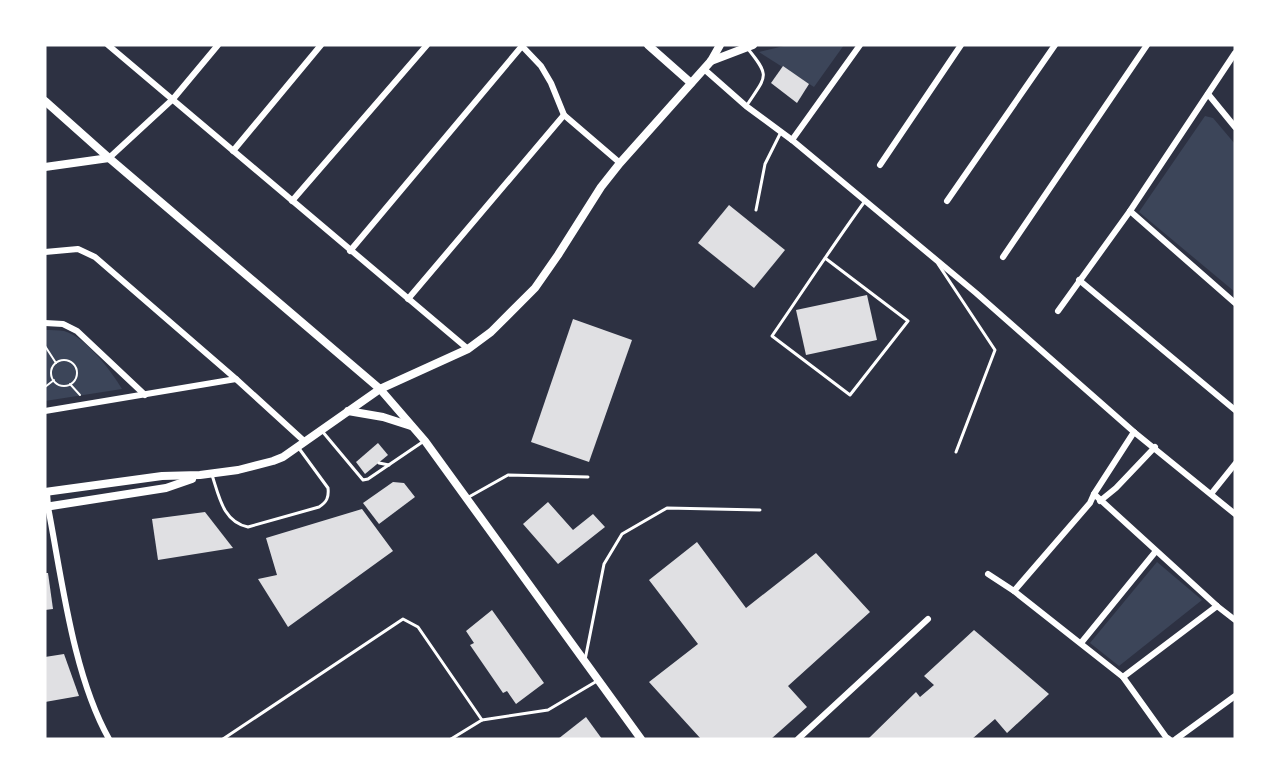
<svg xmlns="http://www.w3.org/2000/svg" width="1280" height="784" viewBox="0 0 1280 784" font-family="'Sofia Sans Condensed',sans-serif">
  <rect width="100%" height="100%" fill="#2d3142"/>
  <g fill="#3c4559">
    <path d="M788,45h56l-30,42 -55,-35z"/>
    <path d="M1205,116l8,2 22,26v148l-96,-80z"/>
    <path d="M45,330c6,0 13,0 19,1 22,6 47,40 58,58l-77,12z"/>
    <path d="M1157,562l45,38 -83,66 -29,-23z"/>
  </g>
  <g fill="#e0e0e3">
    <path d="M783,66l26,18 -12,19 -26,-20z"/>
    <path d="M729,205l56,45 -31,38 -56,-45z"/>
    <path d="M867,295l10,45 -71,15 -10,-45z"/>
    <path d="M573,319l59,21 -43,122 -58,-20z"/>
    <path d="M378,443l10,12 -23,19 -9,-12z"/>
    <path d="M393,482l11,1 11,14 -36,27 -16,-21z"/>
    <path d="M548,502l25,28 20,-16 12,13 -47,37 -35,-40z"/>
    <path d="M362,509l31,42 -105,76 -30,-48 19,-4 -11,-37z"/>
    <path d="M205,512l28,36 -75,12 -6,-41z"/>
    <path d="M697,542l49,66 70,-55 54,59 -82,74 19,21 -36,32h-70l-52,-57 49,-38 -49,-64z"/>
    <path d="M45,573h3l5,36 -8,1z"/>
    <path d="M492,610l52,73 -28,21 -9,-13 -4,2 -33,-48 4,-2 -8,-12z"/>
    <path d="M974,630l75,64 -42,39 -12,-14 -23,20h-104l48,-47 4,5 14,-12 -10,-9z"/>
    <path d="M64,654l15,42 -34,6v-45z"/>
    <path d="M586,717l16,22h-44z"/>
  </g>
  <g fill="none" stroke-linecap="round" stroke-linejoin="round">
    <g stroke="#fff" stroke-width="2">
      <path d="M45,346l11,17"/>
      <circle cx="64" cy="373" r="13"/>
      <path d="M70,384l10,11"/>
      <path d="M45,387l9,-7"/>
    </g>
    <g stroke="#fff" stroke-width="3">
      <path d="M747,105c19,-29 24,-28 1,-56"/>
      <path d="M756,210l9,-46 16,-32"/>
      <path d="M825,258l83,63 -58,74 -78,-59c31,-45 61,-91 93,-135"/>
      <path d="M938,264l57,86 -39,102"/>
      <path d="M322,431l41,49 5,-1 56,-38"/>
      <path d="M379,463l10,2"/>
      <path d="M212,475c7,21 11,47 36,52l71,-20c8,-5 10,-10 9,-19l-30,-41"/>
      <path d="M467,498l41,-23 80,2"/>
      <path d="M585,660l19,-96 18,-30 45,-26 93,2"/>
      <path d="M223,739l180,-120 15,8 64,93"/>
      <path d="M451,739l31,-19 66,-10 49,-29"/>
    </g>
    <g stroke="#fff" stroke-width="6">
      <path d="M108,45l360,304"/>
      <path d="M521,45l20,21 10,17 13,32 56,48"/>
      <path d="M704,69l42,37 46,34 65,54 119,99 158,139 101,82"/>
      <path d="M1208,94l27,33"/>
      <path d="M792,140l68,-95"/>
      <path d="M233,151l88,-106"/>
      <path d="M109,158l64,-59 45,-54"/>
      <path d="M880,165l81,-120"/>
      <path d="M292,201l135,-156"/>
      <path d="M947,201l108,-156"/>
      <path d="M1130,211l105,92"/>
      <path d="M350,251l172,-205"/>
      <path d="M45,252l33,-3 17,8 141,122 68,62"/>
      <path d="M1003,257l144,-212"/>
      <path d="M1079,280l156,130"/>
      <path d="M408,299l156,-184"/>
      <path d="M1058,311l72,-100 105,-158"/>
      <path d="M45,323l18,1 14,7 68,64"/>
      <path d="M45,411l191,-32"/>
      <path d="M47,492l1,15c14,72 25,168 61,232"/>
      <path d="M1094,494l123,112 18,14"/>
      <path d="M1211,494l24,-30"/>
      <path d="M1100,501l16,-13 39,-41"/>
      <path d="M988,574l26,17 109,86 43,60 3,2"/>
      <path d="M1014,591l76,-88 4,-9 40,-62"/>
      <path d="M1081,643l75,-92"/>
      <path d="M1123,677l94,-71"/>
      <path d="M798,739l130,-120"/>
      <path d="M1176,739l59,-43"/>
    </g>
    <g stroke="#fff" stroke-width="8">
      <path d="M648,45l43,38"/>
      <path d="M45,167l64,-9"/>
    </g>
    <g stroke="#fff" stroke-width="8">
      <path d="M711,61l42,-16"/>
      <path d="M45,101l64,57 271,231 45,52 216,298"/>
      <path d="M348,411l35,6 28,9"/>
      <path d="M45,492l117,-16 38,-1 38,-5 35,-9 10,-4 97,-68 88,-40 23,-17 44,-44 23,-33 43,-68 19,-24 91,-102 9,-16"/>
      <path d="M45,507l121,-19 26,-9"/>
    </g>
  </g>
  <rect width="1280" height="784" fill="none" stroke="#ffffff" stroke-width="93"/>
</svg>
